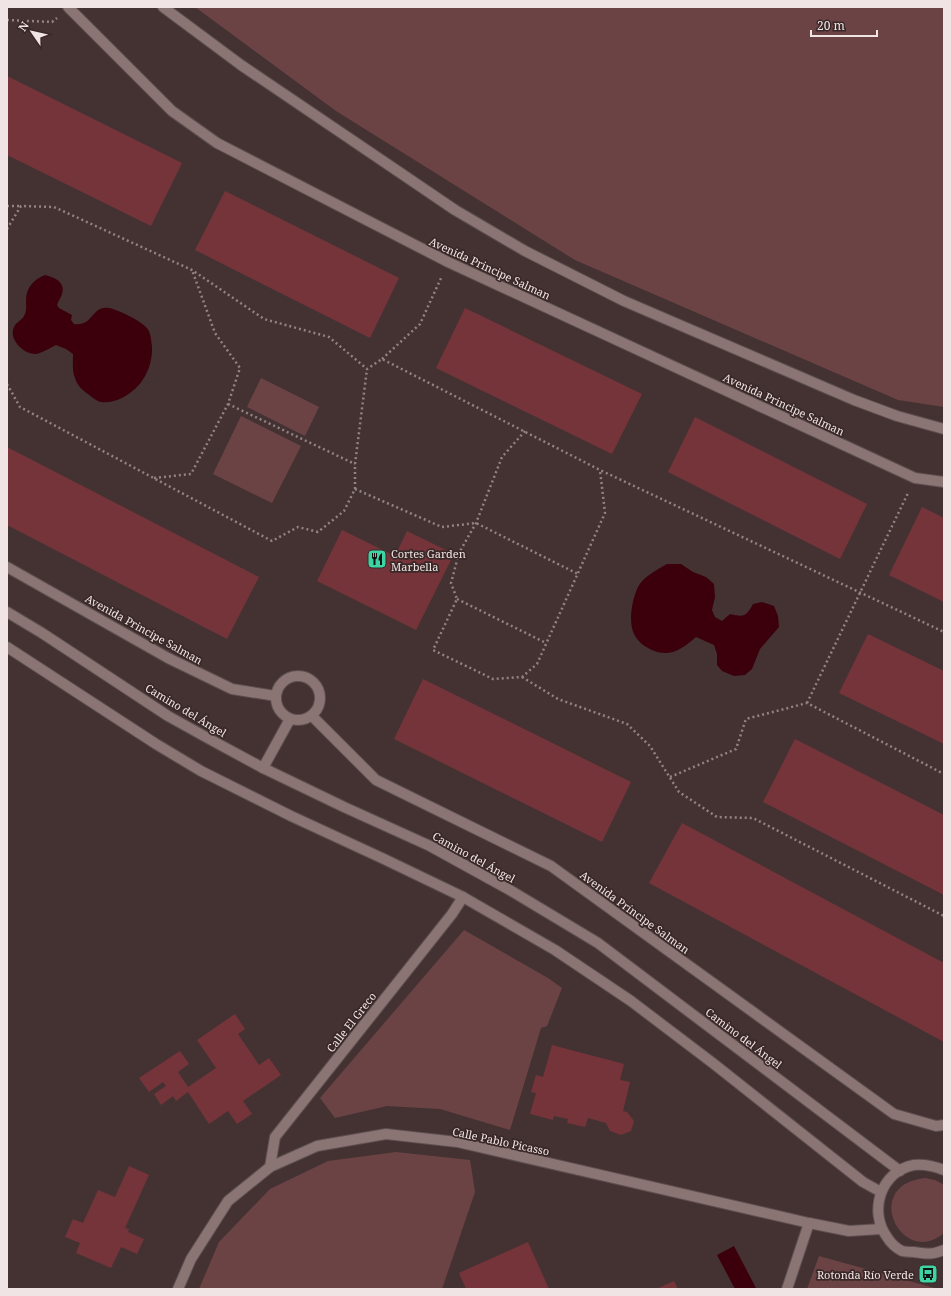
<svg xmlns="http://www.w3.org/2000/svg" width="951" height="1296" viewBox="0 0 951 1296" font-family="'Noto Serif',serif">
  <rect width="100%" height="100%" fill="#443232"/>
  <g fill="#6c4345">
    <path d="M195,7h749v400l-46,-7 -323,-140 -239,-149z"/>
    <path d="M261,378l58,29 -14,29 -58,-29z"/>
    <path d="M241,416l60,30 -29,57 -59,-29z"/>
    <path d="M464,930l84,48 14,10 -15,38 -6,2 -31,102 -70,-21 -53,-3 -52,12 -15,-20z"/>
    <path d="M396,1152l74,8 5,32 -33,97h-243l20,-47 51,-53 58,-28z"/>
    <path d="M925,1178l10,2 9,5v48c-42,36 -84,-48 -19,-55z"/>
    <path d="M819,1256l119,33h-131z"/>
  </g>
  <g fill="#3b000b">
    <path d="M45,275c9,2 21,7 17,19 -1,4 -4,7 -5,11l2,3 13,7 -1,5 3,4c21,3 17,-22 39,-15 9,3 28,12 34,19 4,5 4,12 5,18 1,22 -10,42 -30,52 -6,3 -14,5 -21,4 -5,-1 -9,-5 -13,-8 -6,-4 -11,-9 -13,-16 -3,-7 -2,-17 -2,-24l-7,-5 -10,-4c-6,3 -14,8 -20,9 -12,1 -28,-15 -22,-27 2,-5 8,-7 10,-11 3,-5 2,-10 2,-16 0,-12 8,-21 19,-25z"/>
    <path d="M667,564h14l12,8 13,5 8,7 1,13 -3,13 3,7 7,4 8,-7c14,3 16,3 23,-10l9,-2 12,4 4,10 1,11 -19,22 -8,20 -7,6 -11,1 -12,-5 -5,-6v-11l-3,-9 -18,-8c-7,6 -14,12 -23,15 -7,2 -15,1 -21,-2 -7,-3 -14,-8 -18,-16 -6,-12 -2,-35 4,-47 6,-11 19,-17 29,-23z"/>
    <path d="M734,1246l22,42 -1,1h-20l-18,-34z"/>
  </g>
  <g fill="#75343a">
    <path d="M7,76l175,87 -31,63 -144,-71z"/>
    <path d="M225,191l174,87 -29,60 -175,-88z"/>
    <path d="M465,308l177,86 -30,60 -176,-86z"/>
    <path d="M695,417l172,87 -27,55 -172,-87z"/>
    <path d="M7,447l252,130 -32,62 -220,-114z"/>
    <path d="M922,507l22,11v84l-55,-27z"/>
    <path d="M342,530l53,26 12,-25 47,23 -38,76 -99,-49z"/>
    <path d="M868,634l76,37v73l-105,-51z"/>
    <path d="M423,679l208,103 -29,60 -208,-103z"/>
    <path d="M795,739l149,76v80l-181,-93z"/>
    <path d="M682,823l262,140v79l-295,-159z"/>
    <path d="M235,1014l10,15 -7,5 21,31 10,-7 12,17 -38,26 9,13 -15,10 -9,-13 -19,13 -21,-32 -12,9 -3,-5 -12,9 -7,-11 12,-8 -3,-4 -14,10 -10,-14 41,-27 9,13 -11,8 10,15 28,-19 -19,-28z"/>
    <path d="M552,1045l72,19 -4,16 10,2 -7,29 4,1 7,9 -3,10 -10,4 -11,-4 -4,-8 -18,-5 -3,9 -18,-4 1,-4 -14,-3 -1,4 -23,-6 6,-21 -5,-1 5,-17 7,2z"/>
    <path d="M129,1166l20,9 -24,53 4,1 -1,3 16,7 -7,15 -16,-7 -10,21 -35,-15 4,-10 -15,-6 8,-18 10,4 15,-33 17,7z"/>
    <path d="M528,1242l21,47h-83l-7,-16z"/>
    <path d="M674,1281l4,8h-22z"/>
  </g>
  <g fill="none" stroke-linecap="round" stroke-linejoin="round">
    <defs>
      <g id="minor">
        <path d="M68,7l104,104 45,32 231,119 467,216 29,4"/>
        <path d="M163,7l78,58 161,109 53,36 70,41 99,50 230,99 43,16 47,13"/>
        <path d="M7,567l161,91 64,31 44,7"/>
        <path d="M7,612l35,21 126,83 45,25 50,27 81,39 86,39 78,43 90,54 302,228"/>
        <path d="M7,647l149,97 45,27 90,45 93,43 79,38 92,53 76,51 83,63 149,118 18,10"/>
        <circle cx="298" cy="698" r="22"/>
        <path d="M312,716l64,64 175,86 343,248 42,12 8,-1"/>
        <path d="M263,768l27,-49"/>
        <path d="M270,1167l5,-30 177,-223 11,-17"/>
        <path d="M944,1170c-10,-4 -19,-6 -30,-5 -33,6 -46,46 -27,72 3,5 9,11 15,14 4,1 9,1 12,1 14,2 17,3 30,-2"/>
        <path d="M178,1289l13,-30 37,-58 42,-34 47,-21 69,-12 71,8 352,81 40,8 32,-2"/>
        <path d="M787,1289l22,-66"/>
      </g>
    </defs>
    <use href="#minor" stroke="#5d4e4f" stroke-width="12"/>
    <g stroke="#928383" stroke-width="2.5" stroke-dasharray="2 3" stroke-linecap="butt">
      <path d="M7,20l45,2 5,-4"/>
      <path d="M7,206h13"/>
      <path d="M7,229l14,-23 33,1 138,63 72,49 65,18 38,32 15,-10 218,111 344,162"/>
      <path d="M382,359l38,-35 22,-48"/>
      <path d="M7,384l13,23 252,134 26,-14 20,5 26,-21 11,-22v-25l12,-95"/>
      <path d="M228,404l127,60"/>
      <path d="M525,431l-23,26 -26,66 -17,30 -8,30 6,16 -24,51 60,29 29,-2 15,-13 68,-151 -5,-43"/>
      <path d="M154,478l37,-4 37,-70 12,-36 -25,-35 -23,-63"/>
      <path d="M355,489l87,38 34,-4 102,51"/>
      <path d="M457,599l89,44"/>
      <path d="M522,677l36,22 69,25 23,22 29,46 38,25 36,1 191,98"/>
      <path d="M807,703l101,-210"/>
      <path d="M670,777l66,-28 10,-30 61,-16 137,71"/>
    </g>
    <use href="#minor" stroke="#8a7474" stroke-width="10"/>
  </g>
  <defs>
    <symbol id="restaurant-square" viewBox="-11 -11 22 22"><rect x="-9" y="-9" width="18" height="18" rx="4" fill="#3dd4a3" stroke="#3a2828"/><path d="M-5-6h1v4h1v-4h1v4h1v-4h1v5L-1.5 .5V6h-2V.5L-5-1ZM5-6V6H3V1.5H1.5Q1.5-4 5-6Z" fill="#111"/></symbol>
    <symbol id="bus-square" viewBox="-11 -11 22 22"><rect x="-9" y="-9" width="18" height="18" rx="4" fill="#3dd4a3" stroke="#3a2828"/><path d="M-5-6H5V4H4V6H2V4H-2V6H-4V4H-5ZM-3.5-4V0h7V-4ZM-3.5 1.2v1.5H-2V1.2ZM2 1.2v1.5H3.5V1.2Z" fill="#111"/></symbol>
  </defs>
  <g fill-rule="evenodd">
    <use href="#restaurant-square" x="366" y="548" width="22" height="22"/>
    <use href="#bus-square" x="917" y="1263" width="22" height="22"/>
  </g>
  <g text-anchor="middle" dominant-baseline="central" stroke-width="3.5" stroke-linejoin="round" paint-order="stroke">
    <g font-size="11" fill="#f0e4e4" stroke="#3a2828">
      <text transform="translate(490 268) rotate(25)">Avenida Principe Salman</text>
      <text transform="translate(784 404) rotate(25)">Avenida Principe Salman</text>
      <text transform="translate(144 629) rotate(29)">Avenida Principe Salman</text>
      <text transform="translate(186 710) rotate(31)">Camino del Ángel</text>
      <text transform="translate(474 857) rotate(29)">Camino del Ángel</text>
      <text transform="translate(635 912) rotate(36)">Avenida Príncipe Salman</text>
      <text transform="translate(351 1022) rotate(-52)">Calle El Greco</text>
      <text transform="translate(744 1038) rotate(37)">Camino del Ángel</text>
      <text transform="translate(501 1141) rotate(12)">Calle Pablo Picasso</text>
    </g>
    <g font-size="11" fill="#f0e4e4" stroke="#3a2828" text-anchor="start">
      <text x="391" y="553">Cortes Garden<tspan x="391" dy="13">Marbella</tspan></text>
      <text x="914" y="1274" text-anchor="end">Rotonda Río Verde</text>
    </g>
  </g>
  <rect width="951" height="1296" fill="none" stroke="#f0e4e4" stroke-width="16"/>
  <g transform="translate(32 32) rotate(304)" stroke="#3a2828" stroke-width="3" paint-order="stroke">
  <path d="M0-3L7 15L0 10L-7 15Z" fill="#f0e4e4"/>
  <text y="-6" font-size="11" font-weight="bold" text-anchor="middle" fill="#f0e4e4">N</text>
  </g>
  <path d="M811 30v6h66v-6" fill="none" stroke="#f0e4e4" stroke-width="2"/>
  <text x="817" y="30" font-size="12" fill="#f0e4e4" stroke="#3a2828" stroke-width="3" paint-order="stroke">20 m</text>
</svg>
